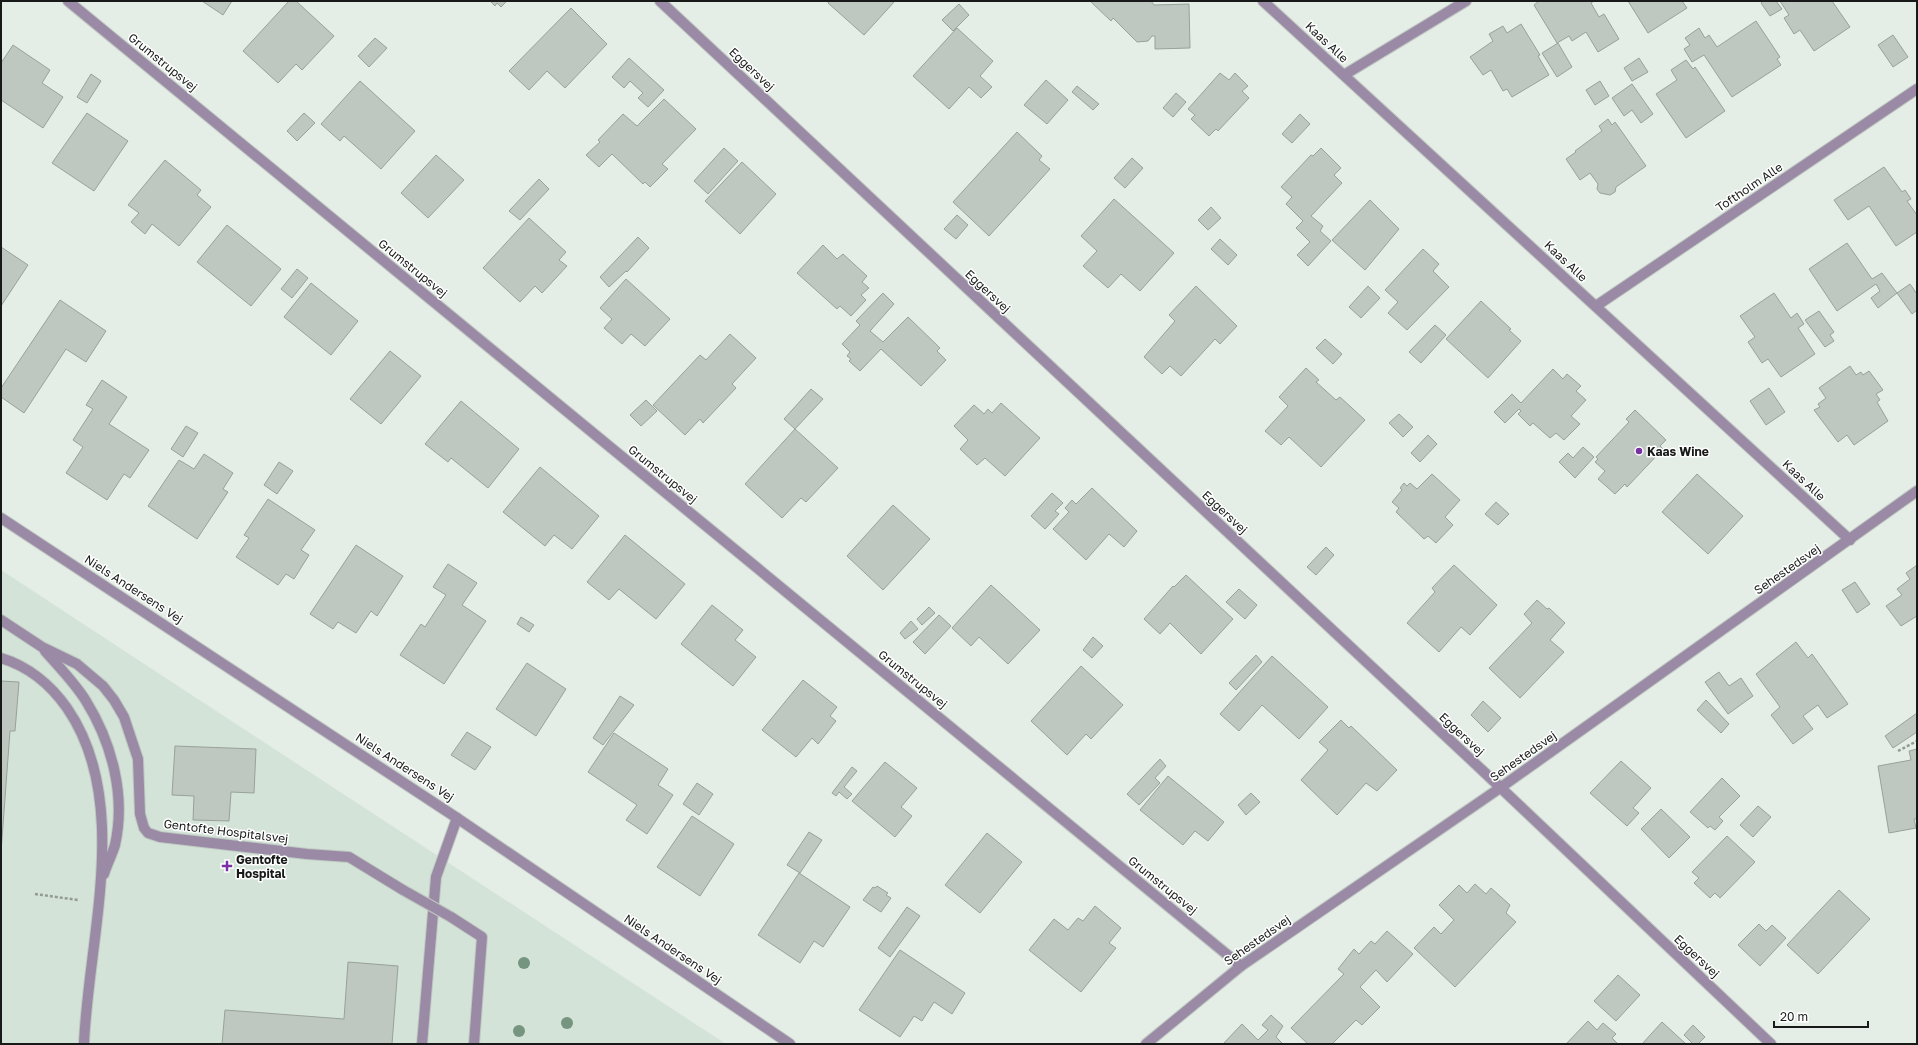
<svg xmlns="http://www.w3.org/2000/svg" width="1918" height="1045" viewBox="0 0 1918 1045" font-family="'Golos Text',sans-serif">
  <rect width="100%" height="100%" fill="#e4eee6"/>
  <path fill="#d3e3d7" d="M1,570l180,118 545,356h-725z"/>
  <g fill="#bec7c0" stroke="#98a19a">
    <path d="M202,1h30l-9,14z"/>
    <path d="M289,1h7l38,35 -32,34 -6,-6 -18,19 -35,-32z"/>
    <path d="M490,1h17l-6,6 -4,-4 -2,3z"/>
    <path d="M829,1h66l-31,34 -36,-32z"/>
    <path d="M1090,1h61l3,4 35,-1 1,44 -35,1v-13h-3l-4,5 -11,1 -24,-24 -2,3z"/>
    <path d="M1539,1h55l-3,2 8,14 5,-3 15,25 -21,13 -12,-20 -14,9 -3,-5 -12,7 -23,-38z"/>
    <path d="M1628,1h54l5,7 -39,25z"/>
    <path d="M1763,1h13l6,8 -12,7 -9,-13z"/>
    <path d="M1780,1h52l18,26 -36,24 -14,-21 -6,4 -10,-16 5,-3z"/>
    <path d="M959,4l10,11 -16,16 -11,-11z"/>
    <path d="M571,8l36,36 -42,44 -18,-17 -18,19 -20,-19z"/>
    <path d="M1756,21l24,36 -3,2 4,6 -49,32 -28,-42 -12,7 -8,-13 6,-4 -5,-7 14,-10 6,10 4,-3 8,12z"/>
    <path d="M1521,24l19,31 -2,1 11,19 -37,22 -5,-8 -4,2 -12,-21 -8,5 -13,-18 23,-16 -4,-7 14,-8 4,7z"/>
    <path d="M957,28l36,33 -13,15 12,11 -11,11 -12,-11 -20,22 -36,-33z"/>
    <path d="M1893,35l15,22 -15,10 -15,-22z"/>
    <path d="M375,38l12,10 -18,19 -11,-11z"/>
    <path d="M1558,43l14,24 -15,10 -15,-24z"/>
    <path d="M13,45l37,25 -8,13 21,14 -20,31 -42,-28v-37z"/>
    <path d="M629,58l35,32 -16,17 -10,-9 5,-5 -13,-12 -6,7 -12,-11z"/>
    <path d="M1639,58l9,14 -16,9 -8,-13z"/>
    <path d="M1686,60l7,9 2,-2 30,44 -39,27 -30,-44 21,-14 -6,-10z"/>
    <path d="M1220,73l9,7 6,-7 13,13 -6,5 7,7 -31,33 -2,-2 -7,7 -18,-17 4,-4 -7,-6z"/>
    <path d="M91,74l10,7 -14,22 -10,-6z"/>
    <path d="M1046,80l22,20 -21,24 -23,-19z"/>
    <path d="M360,81l55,50 -34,38 -37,-33 -4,5 -19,-17z"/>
    <path d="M1600,81l9,15 -14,9 -9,-15z"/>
    <path d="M1632,84l21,30 -12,9 -9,-13 -8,6 -12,-18z"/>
    <path d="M1077,86l22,18 -6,6 -21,-18z"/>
    <path d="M1176,93l10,9 -13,15 -10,-9z"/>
    <path d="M664,99l32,30 -34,35 6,5 -18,18 -5,-5 -2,2 -31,-30 -13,13 -13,-12 14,-13 -2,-2 25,-26 14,12z"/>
    <path d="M87,113l41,28 -34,50 -42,-28z"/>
    <path d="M304,113l11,10 -18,18 -10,-10z"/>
    <path d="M1300,114l10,10 -18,19 -10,-9z"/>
    <path d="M1608,119l4,6 3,-3 31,44 -30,21 -1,5 -5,3 -10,-2 -3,-4 1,-5 -8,-11 -10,7 -14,-21 10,-7 -1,-1 27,-20 -3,-5z"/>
    <path d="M1017,132l25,24 -3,4 11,9 -61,67 -36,-34z"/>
    <path d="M724,148l14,13 -30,33 -14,-13z"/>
    <path d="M1321,148l20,20 -7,7 8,8 -31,33 12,10 -3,5 11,10 -23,25 -11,-11 13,-13 -14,-14 7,-7 -17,-17 6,-7 -11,-10 30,-32 2,1z"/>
    <path d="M436,155l28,25 -36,38 -27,-25z"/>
    <path d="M1132,158l11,10 -18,20 -11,-10z"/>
    <path d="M165,160l36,30 -4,5 14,12 -32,39 -27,-22 -7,10 -14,-12 8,-9 -11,-8z"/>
    <path d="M742,162l34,32 -36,40 -35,-33z"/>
    <path d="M1884,167l18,25 3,-2 6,9 -4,2 10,14v17l-21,14 -27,-40 -21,14 -14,-20z"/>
    <path d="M539,179l10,10 -29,31 -11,-9z"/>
    <path d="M1114,199l60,54 -34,38 -19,-17 -13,14 -25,-22 14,-15 -16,-15z"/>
    <path d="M1370,200l29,29 -34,41 -33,-30z"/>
    <path d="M1211,207l10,11 -13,12 -10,-10z"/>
    <path d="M957,215l11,10 -12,14 -12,-10z"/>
    <path d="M529,218l37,34 -7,8 8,6 -25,27 -7,-7 -15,16 -37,-34z"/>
    <path d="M227,225l54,44 -30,37 -54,-44z"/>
    <path d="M638,237l11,11 -22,24 -1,-1 -17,16 -9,-10z"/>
    <path d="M1220,239l17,16 -9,10 -17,-16z"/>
    <path d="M1847,243l25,36 10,-6 15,20 -19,15 -7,-10 9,-7 -4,-7 -39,27 -28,-42z"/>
    <path d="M823,245l14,14 6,-5 24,22 -5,6 7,6 -8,7 5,5 -15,16 -11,-10 -3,3 -40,-36z"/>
    <path d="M1,247l27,18 -27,41z"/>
    <path d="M1423,249l16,15 -6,7 16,16 -42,43 -19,-17 10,-11 -13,-12z"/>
    <path d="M297,269l11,9 -16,20 -11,-9z"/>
    <path d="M626,279l44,40 -25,27 -14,-12 -9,10 -18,-16 8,-9 -12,-11z"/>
    <path d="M311,283l47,38 -27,34 -47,-38z"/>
    <path d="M1910,284l7,10v16l-5,4 -15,-21z"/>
    <path d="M1196,286l41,40 -17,18 -5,-5 -34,37 -11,-10 -8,8 -18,-17 31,-36 -6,-6z"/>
    <path d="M1368,286l12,12 -19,20 -12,-11z"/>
    <path d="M883,293l11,11 -24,27 13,11 25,-25 32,31 -3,3 9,9 -25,26 -40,-37 -21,22 -11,-10 2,-2 -4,-3 3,-4 -8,-8 18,-19 -4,-4z"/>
    <path d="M1774,293l17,25 6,-5 7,11 -6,4 17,26 -34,23 -13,-18 -6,4 -14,-21 7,-5 -15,-21z"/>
    <path d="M60,300l46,31 -20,31 -20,-13 -42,64 -23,-16v-9z"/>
    <path d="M1481,301l30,28 -2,1 12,11 -33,37 -42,-39z"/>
    <path d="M1819,311l15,21 -4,3 4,6 -9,6 -20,-27z"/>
    <path d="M1435,325l11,10 -25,28 -12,-11z"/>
    <path d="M730,334l26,24 -24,26 4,4 -33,35 -3,-4 -15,16 -32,-30 47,-50 6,5z"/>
    <path d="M1325,339l17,15 -9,10 -17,-16z"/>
    <path d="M390,351l31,25 -40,48 -31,-25z"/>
    <path d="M1850,366l6,9 5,-3 2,3 6,-4 14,19 -7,4 4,6 -3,2 11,19 -34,24 -7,-10 -9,7 -24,-32 6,-3 -2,-3 8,-6 -7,-10z"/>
    <path d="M1306,368l13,12 -3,2 20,18 4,-3 25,23 -44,47 -32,-30 -8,8 -16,-14 23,-25 -9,-9z"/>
    <path d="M1553,369l10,10 4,-5 14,12 -5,5 10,9 -15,16 9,8 -16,16 -8,-7 -6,5 -17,-15 -3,3 -12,-12 3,-3 -2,-2 -14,14 -11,-11 18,-18 9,9z"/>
    <path d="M102,380l25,17 -18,27 40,26 -19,28 -6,-4 -17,26 -41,-27 17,-26 -10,-7 20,-31 -7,-4z"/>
    <path d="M1769,388l16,24 -19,13 -16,-24z"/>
    <path d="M811,389l12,10 -28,30 -11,-10z"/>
    <path d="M646,400l11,11 -16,15 -11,-11z"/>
    <path d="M461,401l58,48 -31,39 -37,-30 -3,4 -23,-18z"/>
    <path d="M1001,403l39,35 -35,38 -20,-18 -8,7 -17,-16 8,-9 -14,-14 20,-21 10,9 4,-5 4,4z"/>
    <path d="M1635,410l31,30 -6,6 3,3 -36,38 -2,-3 -10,10 -17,-15 7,-8 -10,-9 3,-3 -2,-2 33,-35 -3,-3z"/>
    <path d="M1399,414l14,13 -10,10 -14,-14z"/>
    <path d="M186,426l12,7 -15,24 -12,-8z"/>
    <path d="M795,429l43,39 -32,34 -5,-4 -19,20 -37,-34z"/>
    <path d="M1428,435l9,9 -17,18 -9,-9z"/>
    <path d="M1583,447l11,10 -19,21 -16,-16 9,-9 5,5z"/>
    <path d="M204,454l29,19 -10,16 5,3 -31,47 -49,-33 31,-46 15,9z"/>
    <path d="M279,462l14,9 -16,23 -13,-9z"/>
    <path d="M540,467l59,49 -27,33 -18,-14 -9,11 -42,-34z"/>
    <path d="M1432,474l28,26 -15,17 8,8 -17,18 -8,-7 -4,3 -28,-27 3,-4 -7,-6 10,-12 -2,-2 4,-5 3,3 3,-3 7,6z"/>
    <path d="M1697,474l46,42 -35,38 -46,-42z"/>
    <path d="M1092,488l45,43 -13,16 -15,-13 -23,26 -33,-31 16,-17 -4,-4 7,-8 4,4z"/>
    <path d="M1052,493l11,10 -8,8 4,3 -14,15 -14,-13z"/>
    <path d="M268,499l47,31 -14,20 8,5 -15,24 -8,-5 -8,11 -42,-28 13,-19 -5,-3z"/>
    <path d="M1496,502l13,12 -11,11 -13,-11z"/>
    <path d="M893,505l37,34 -47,51 -36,-34z"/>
    <path d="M625,535l60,49 -29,35 -37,-30 -10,11 -22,-18z"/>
    <path d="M356,545l47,31 -26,40 -6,-5 -15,22 -18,-11 -5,7 -23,-15z"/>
    <path d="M1326,547l8,8 -18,20 -9,-8z"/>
    <path d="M448,564l29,19 -15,22 24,16 -42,63 -44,-29 21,-31 4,3 21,-32 -13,-8z"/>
    <path d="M1454,565l43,40 -27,30 -9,-8 -22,25 -32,-29 28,-31 -3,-4z"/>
    <path d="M1917,565v51l-16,10 -15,-20 16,-11 -5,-6 13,-10 -4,-6z"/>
    <path d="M1186,575l47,44 -32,35 -31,-31 -10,11 -16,-15 29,-33 1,1z"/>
    <path d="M1855,582l15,22 -13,9 -15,-23z"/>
    <path d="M991,585l49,45 -32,34 -29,-27 -8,9 -19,-18z"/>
    <path d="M1239,589l18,16 -12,14 -19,-17z"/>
    <path d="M1537,600l10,9 2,-1 16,15 -15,17 14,12 -44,46 -31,-30 43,-45 -8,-9z"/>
    <path d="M712,605l31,25 -8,10 21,17 -23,29 -52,-42z"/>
    <path d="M929,607l6,6 -13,12 -5,-6z"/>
    <path d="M939,615l12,11 -26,28 -12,-12z"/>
    <path d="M521,617l13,8 -5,7 -12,-8z"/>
    <path d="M911,621l7,8 -13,10 -5,-6z"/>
    <path d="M1093,637l10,9 -11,12 -9,-8z"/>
    <path d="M1796,642l12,16 4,-4 36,50 -21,14 -9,-13 -15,11 10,13 -20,15 -22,-29 9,-8 -24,-33z"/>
    <path d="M1256,655l6,7 -26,28 -7,-7z"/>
    <path d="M1272,656l56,51 -29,32 -37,-34 -23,26 -19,-17z"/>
    <path d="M527,663l39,26 -30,47 -40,-27z"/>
    <path d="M1081,666l42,39 -32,34 -5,-5 -19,21 -36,-34z"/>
    <path d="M1719,672l10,14 12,-8 12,18 -25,18 -23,-32z"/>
    <path d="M803,680l34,27 -7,9 6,5 -18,23 -6,-6 -16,19 -34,-27z"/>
    <path d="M1,681l18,1 -4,49h-5l-9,121z"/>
    <path d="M620,696l14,9 -31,40 -10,-7z"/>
    <path d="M1706,700l23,24 -8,9 -24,-23z"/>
    <path d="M1483,701l18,17 -13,14 -17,-17z"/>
    <path d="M1917,713v19l-24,16 -8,-12z"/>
    <path d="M1341,720l8,8 2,-2 46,44 -20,21 -11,-8 -29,32 -36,-35 27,-30 -9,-8z"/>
    <path d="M467,732l24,15 -16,23 -24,-15z"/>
    <path d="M614,733l54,36 -10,16 15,10 -26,39 -21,-14 11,-15 -49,-33z"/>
    <path d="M175,746l81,3 -2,44 -23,-1 -2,29 -36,-1 1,-24 -22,-1z"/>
    <path d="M1917,749v70h-3l2,9 -27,5 -11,-67 33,-6 -2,-9z"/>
    <path d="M1160,759l6,7 -11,12 5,5 -21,22 -12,-11z"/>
    <path d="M1621,761l30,27 -18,20 6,5 -12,13 -37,-33z"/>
    <path d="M885,762l32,26 -16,19 11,9 -17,21 -43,-36z"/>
    <path d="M852,767l5,4 -13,16 8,7 -5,5 -8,-7 -3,4 -4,-3z"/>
    <path d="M1168,776l56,46 -16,19 -13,-10 -12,14 -43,-35z"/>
    <path d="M1722,778l18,18 -21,21 4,4 -8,9 -5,-4 -2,2 -18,-16z"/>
    <path d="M697,783l16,11 -14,21 -16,-11z"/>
    <path d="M1251,793l9,9 -14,13 -8,-10z"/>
    <path d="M1758,806l13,11 -18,20 -13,-12z"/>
    <path d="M1661,809l29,28 -21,21 -28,-29z"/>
    <path d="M692,816l42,28 -34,52 -43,-29z"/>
    <path d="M809,832l13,8 -22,33 -13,-8z"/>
    <path d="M987,833l35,29 -42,51 -35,-28z"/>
    <path d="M1727,836l28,26 -35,36 -5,-5 -5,5 -16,-15 5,-5 -7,-6z"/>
    <path d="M799,873l51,34 -27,40 -9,-6 -14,22 -42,-28z"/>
    <path d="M1475,884l11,10 5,-6 19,17 -4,8 10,9 -61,65 -41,-39 20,-21 7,7 13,-14 -15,-15 20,-20 8,8z"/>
    <path d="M877,886l11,7 -2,2 5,3 -10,14 -18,-12 10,-13 2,1z"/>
    <path d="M1839,890l31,29 -52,55 -31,-29z"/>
    <path d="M1095,906l26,22 -12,15 7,5 -35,44 -52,-42 25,-31 14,11 10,-12 5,3z"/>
    <path d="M907,907l13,9 -30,41 -12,-9z"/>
    <path d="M1759,924l7,7 6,-6 14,13 -26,28 -22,-21z"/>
    <path d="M1387,931l26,23 -26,28 -11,-12 -16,17 20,20 -18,18 -6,-5 -24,24h-24l-17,-16 53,-54 -6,-5 16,-20 5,5 12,-13 4,3z"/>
    <path d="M900,950l65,43 -13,21 -18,-12 -12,19 -8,-5 -14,21 -41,-27z"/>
    <path d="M348,962l50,4 -6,78h-170l3,-34 119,9z"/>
    <path d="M1618,975l22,20 -24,26 -22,-20z"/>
    <path d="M1271,1015l12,11 -7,11 7,7h-60l19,-20 16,16 10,-10 -6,-5z"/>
    <path d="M1588,1021l9,9 6,-7 13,11 -4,4 6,6h-52z"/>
    <path d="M1662,1022l24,22h-44z"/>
    <path d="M1693,1025l12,12 -7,7h-5l-9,-9z"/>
  </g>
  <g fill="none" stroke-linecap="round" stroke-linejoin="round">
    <defs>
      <g id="minor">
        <path d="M68,1l1173,965"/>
        <path d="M660,1l823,770 288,273"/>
        <path d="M1263,1l587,539"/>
        <path d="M1344,75l122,-74"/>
        <path d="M1596,306l321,-217"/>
        <path d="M1,518l456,300 333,226"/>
        <path d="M1,620l41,27 35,17 26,22 11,14 10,17 14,42 2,55 4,14 4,5 12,4 147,17 42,3 54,33"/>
        <path d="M45,651c14,16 30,32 41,50 26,42 40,95 29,144 -3,10 -8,19 -11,29"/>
        <path d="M1,658c27,8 50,27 66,50 65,94 21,231 17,336"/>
        <path d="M451,917l31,20 -8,107"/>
        <path d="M422,1044l14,-167 21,-59"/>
        <path d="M1146,1044l95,-78 259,-178 417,-297"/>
      </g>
    </defs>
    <use href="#minor" stroke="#bfc8c1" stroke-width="12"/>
    <g stroke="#939a94" stroke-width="2.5" stroke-dasharray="3 2" stroke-linecap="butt">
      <path d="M1898,751l19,-10"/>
      <path d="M35,894l43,6"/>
    </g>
    <use href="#minor" stroke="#9a8aa6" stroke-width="10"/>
    <defs>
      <path id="minor-bridge" d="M403,890l48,27"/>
    </defs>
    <use href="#minor-bridge" stroke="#bfc8c1" stroke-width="12" stroke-linecap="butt"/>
    <use href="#minor-bridge" stroke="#9a8aa6" stroke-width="10"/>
  </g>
  <g fill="#759580">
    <circle cx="524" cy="963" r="6"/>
    <circle cx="567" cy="1023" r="6"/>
    <circle cx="519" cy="1031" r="6"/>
  </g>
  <g fill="#7931a4" stroke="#fff" stroke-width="1.5">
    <circle cx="1639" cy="451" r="4"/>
    <path d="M225 860h4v4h4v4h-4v4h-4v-4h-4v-4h4z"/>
  </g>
  <g text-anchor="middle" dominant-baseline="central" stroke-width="3" stroke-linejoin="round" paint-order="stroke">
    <g font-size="12" fill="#171a18" stroke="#fff">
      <text transform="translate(1327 42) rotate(43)">Kaas Alle</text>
      <text transform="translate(163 62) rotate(39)">Grumstrupsvej</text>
      <text transform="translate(752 69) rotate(43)">Eggersvej</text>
      <text transform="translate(1749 187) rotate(-34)">Toftholm Alle</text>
      <text transform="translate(1566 261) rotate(43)">Kaas Alle</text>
      <text transform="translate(413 268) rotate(39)">Grumstrupsvej</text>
      <text transform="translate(988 291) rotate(43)">Eggersvej</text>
      <text transform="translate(663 474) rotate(39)">Grumstrupsvej</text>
      <text transform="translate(1804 480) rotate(43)">Kaas Alle</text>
      <text transform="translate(1225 512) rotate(43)">Eggersvej</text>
      <text transform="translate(1787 569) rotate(-35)">Sehestedsvej</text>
      <text transform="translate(134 589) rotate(33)">Niels Andersens Vej</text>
      <text transform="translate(913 679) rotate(39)">Grumstrupsvej</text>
      <text transform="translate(1462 734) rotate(43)">Eggersvej</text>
      <text transform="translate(1523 756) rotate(-35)">Sehestedsvej</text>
      <text transform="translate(405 767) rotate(33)">Niels Andersens Vej</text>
      <text transform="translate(226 831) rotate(7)">Gentofte Hospitalsvej</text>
      <text transform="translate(1163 885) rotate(39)">Grumstrupsvej</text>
      <text transform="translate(1257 940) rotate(-35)">Sehestedsvej</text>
      <text transform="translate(673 949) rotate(34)">Niels Andersens Vej</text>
      <text transform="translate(1697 956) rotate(43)">Eggersvej</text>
    </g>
    <g font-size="12" font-weight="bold" fill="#171a18" stroke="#fff" text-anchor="start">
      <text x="1647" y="451">Kaas Wine</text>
      <text x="236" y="859">Gentofte<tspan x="236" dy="14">Hospital</tspan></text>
    </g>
  </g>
  <rect width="1918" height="1045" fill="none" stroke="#171a18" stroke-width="4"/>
  <path d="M1774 1021v6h94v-6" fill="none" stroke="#171a18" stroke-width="2"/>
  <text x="1780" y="1021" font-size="12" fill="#171a18" stroke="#ffffff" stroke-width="3" paint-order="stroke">20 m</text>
</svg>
